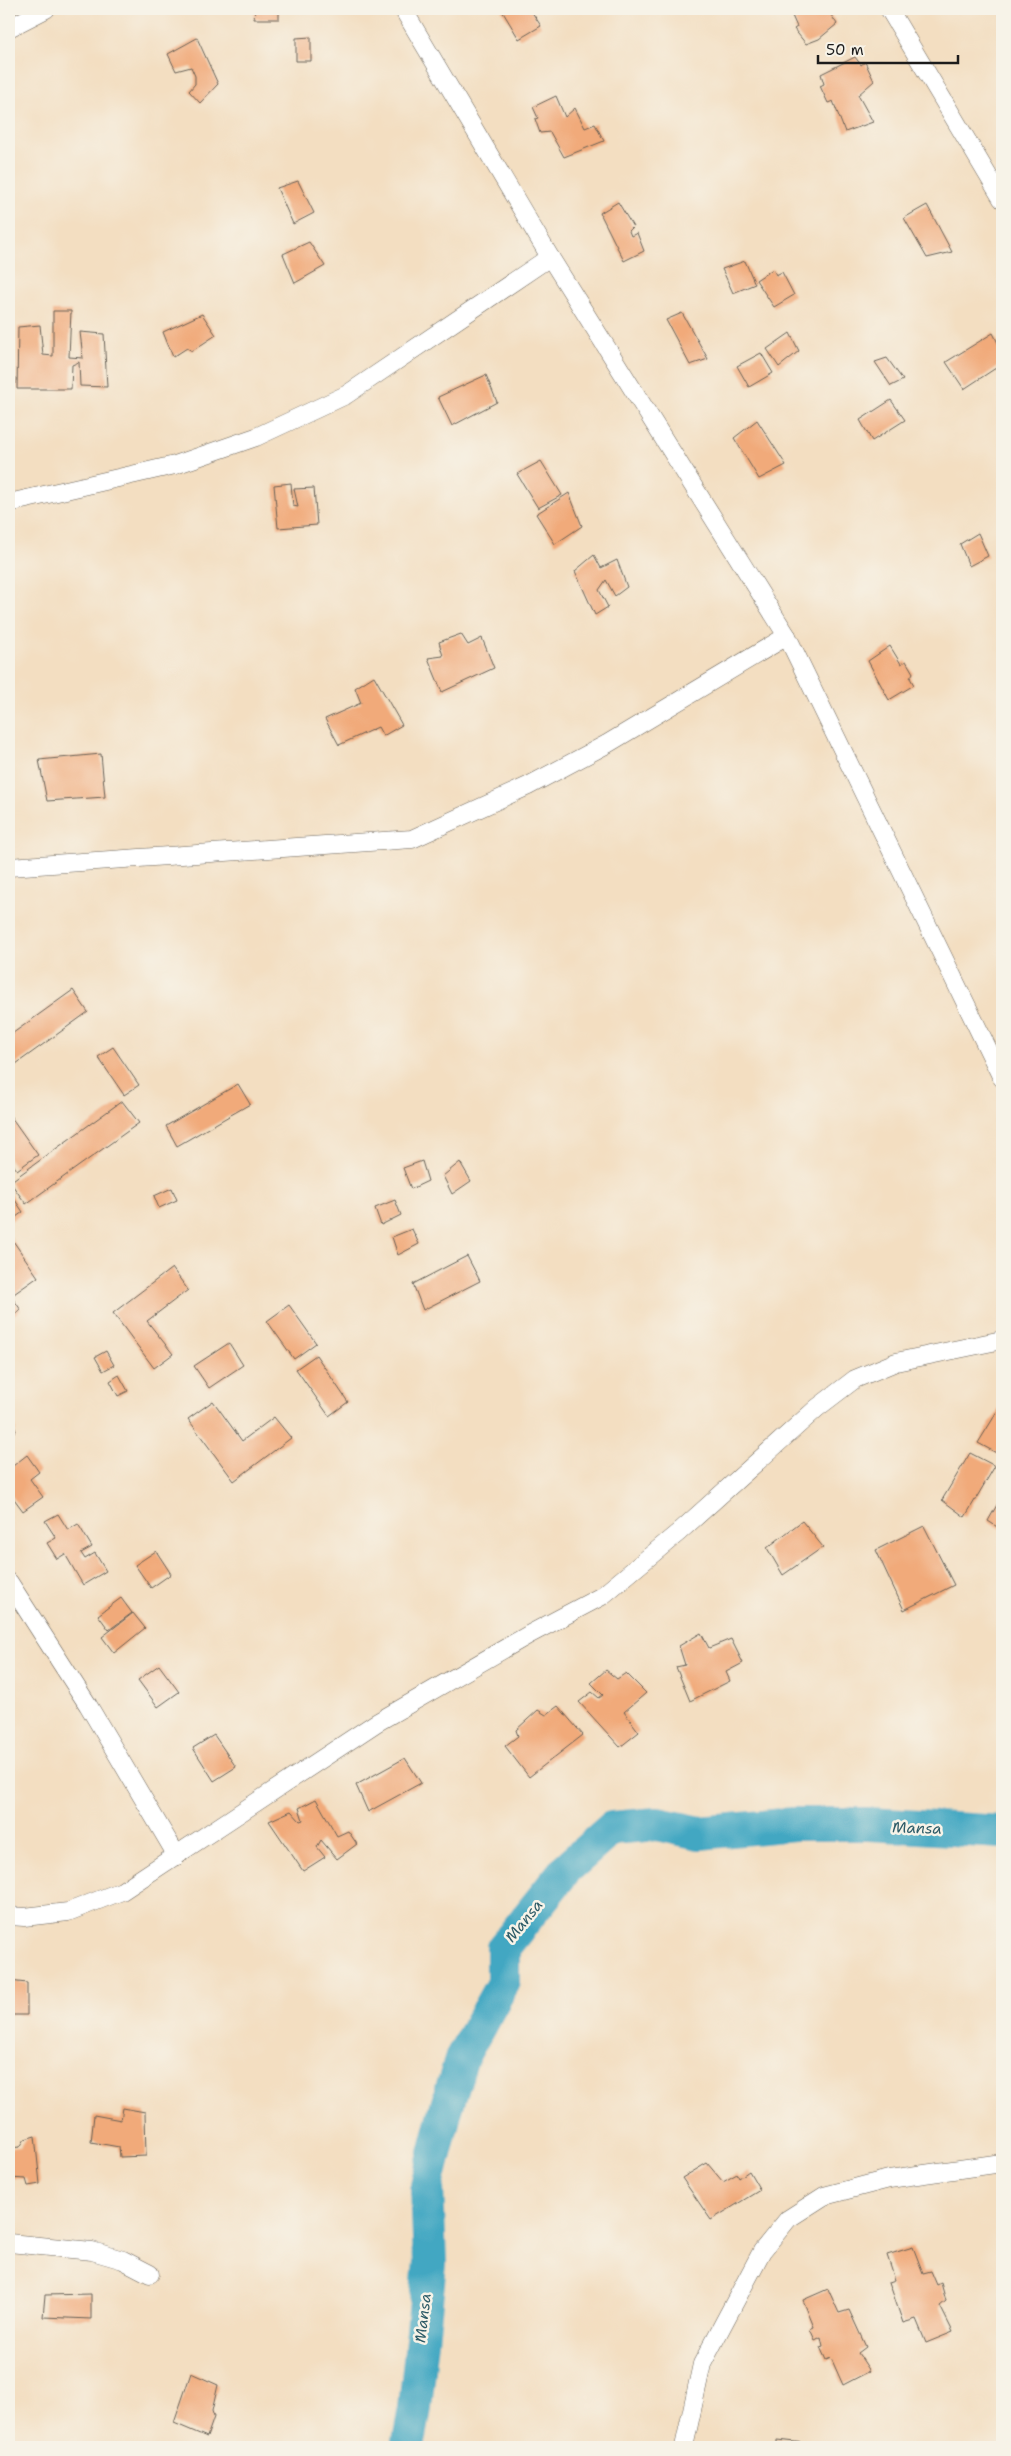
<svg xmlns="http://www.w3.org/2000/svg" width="1011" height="2456" viewBox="0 0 1011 2456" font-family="'Shantell Sans',sans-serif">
  <rect width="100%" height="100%" fill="#f7f3e8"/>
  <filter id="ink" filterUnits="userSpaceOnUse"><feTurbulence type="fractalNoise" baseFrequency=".02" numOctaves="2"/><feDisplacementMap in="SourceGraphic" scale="10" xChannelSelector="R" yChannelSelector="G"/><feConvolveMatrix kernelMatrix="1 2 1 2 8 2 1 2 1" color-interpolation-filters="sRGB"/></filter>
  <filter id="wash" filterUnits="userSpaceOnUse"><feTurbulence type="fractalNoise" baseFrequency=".0096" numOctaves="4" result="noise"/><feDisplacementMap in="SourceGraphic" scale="20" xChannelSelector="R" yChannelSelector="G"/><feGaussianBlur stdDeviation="1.12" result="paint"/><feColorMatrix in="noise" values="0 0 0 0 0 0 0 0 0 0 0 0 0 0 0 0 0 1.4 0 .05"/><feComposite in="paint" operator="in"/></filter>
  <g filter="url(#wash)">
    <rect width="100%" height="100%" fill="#f3dec1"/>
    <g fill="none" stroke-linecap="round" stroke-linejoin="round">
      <path stroke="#42a7c2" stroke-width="34" d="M408,2447l7,-39 15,-145 -3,-77 19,-77 16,-52 41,-74v-35l63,-79 46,-41 45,-4 43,9 94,-9h75l133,8"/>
    </g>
    <g id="blocks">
      <g fill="#f1aa7a">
        <path d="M255,9h24v10h-25z"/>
        <path d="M501,9h29l11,17 -22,13z"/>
        <path d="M789,9h38l10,15 -18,15 -13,5 -12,-15 3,-2z"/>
        <path d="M311,37v24h-15v-23z"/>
        <path d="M197,38l21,46 -18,19 -11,-12 6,-7v-8l-4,-9 -15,4 -8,-17z"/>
        <path d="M855,57l6,8 4,-3 9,19 -16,14 15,27 -28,10 -12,-31 -5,2 -8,-17 4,-2 -3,-10z"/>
        <path d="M556,96l9,21 10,-9 10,20 10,-4 9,17 -40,16 -14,-25 -10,1 -5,-14 3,-1 -5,-11z"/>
        <path d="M298,181l16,32 -21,11 -16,-36z"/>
        <path d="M618,202l15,25 -4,4 2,5 6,-3 7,18 -20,10 -24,-48z"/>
        <path d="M927,205l25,47 -25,6 -23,-40z"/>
        <path d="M309,242l16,24 -30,17 -12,-29z"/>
        <path d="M745,261l10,23 -22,9 -11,-24z"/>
        <path d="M773,269l3,6 6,-3 12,23 -20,12 -18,-27z"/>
        <path d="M53,311h18l-2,46 14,1 -3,-26 24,2 3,53 -27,-1 -1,-24 -7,3 -1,24h-54l1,-62 22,-2 3,30 10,1z"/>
        <path d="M682,313l26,46 -18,6 -24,-45z"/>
        <path d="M202,314l14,21 -24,16 -5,-3 -14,9 -10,-25z"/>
        <path d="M790,333l9,18 -20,16 -12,-18z"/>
        <path d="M993,333l9,18v13l-38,25 -18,-27z"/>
        <path d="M761,353l12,20 -24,14 -12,-21z"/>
        <path d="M887,358l16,22 -12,6 -16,-24z"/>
        <path d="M486,375l11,27 -45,24 -14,-29z"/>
        <path d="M891,400l14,20 -33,21 -12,-21z"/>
        <path d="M757,420l29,45 -27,14 -25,-41z"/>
        <path d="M541,461l21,34 -24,13 -21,-34z"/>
        <path d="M291,483l2,23 5,1 -4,-18 20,-1 3,37 -39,3 -4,-43z"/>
        <path d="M569,493l13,33 -27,18 -19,-30z"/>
        <path d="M978,533l10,23 -19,10 -9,-22z"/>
        <path d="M594,555l7,13 16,-8 10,27 -12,9 -9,-16 -7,10 9,17 -13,8 -20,-44z"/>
        <path d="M461,634l7,11 14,-7 12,30 -52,24 -14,-34 15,-2 -4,-14z"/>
        <path d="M890,646l11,18 5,-3 7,12 -3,5 4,7 -25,15 -21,-39z"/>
        <path d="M374,676l28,49 -19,11 -5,-9 -39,18 -14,-26 36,-16 -6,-15z"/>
        <path d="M101,754l4,43 -58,4 -8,-41z"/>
        <path d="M73,990l15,22 -79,57v-33z"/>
        <path d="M113,1047l26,38 -15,10 -26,-38z"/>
        <path d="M238,1084l12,20 -73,42 -11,-20z"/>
        <path d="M122,1101l17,22 -113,81 -16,-22z"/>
        <path d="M9,1114l29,41 -21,15 -8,-11z"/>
        <path d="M422,1161l6,20 -17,8 -8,-21z"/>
        <path d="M460,1162l11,19 -19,13 -9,-18z"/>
        <path d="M172,1188l5,12 -18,8 -5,-12z"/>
        <path d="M9,1191l14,21 -14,10z"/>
        <path d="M395,1200l6,15 -20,10 -6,-17z"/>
        <path d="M412,1229l7,15 -21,11 -6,-18z"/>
        <path d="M9,1235l29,42 -27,19 10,14 -12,8z"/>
        <path d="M467,1256l13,25 -57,29 -10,-26z"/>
        <path d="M172,1268l16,22 -41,31 26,33 -19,14 -41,-55z"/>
        <path d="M289,1305l27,38 -22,16 -27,-38z"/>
        <path d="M229,1343l14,22 -34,23 -15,-22z"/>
        <path d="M106,1351l8,14 -11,6 -8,-14z"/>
        <path d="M316,1355l32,47 -19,14 -33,-47z"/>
        <path d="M119,1375l9,16 -10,5 -8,-15z"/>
        <path d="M213,1401l29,40 32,-24 17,21 -57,43 -46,-62z"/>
        <path d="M1002,1404v52l-24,-13z"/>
        <path d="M9,1412l7,19 -7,3z"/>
        <path d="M970,1453l25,13 -30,51 -23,-17z"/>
        <path d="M27,1455l12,17 -9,7 13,18 -20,14 -14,-19v-23z"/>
        <path d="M1002,1496v34l-14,-9z"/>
        <path d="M58,1514l10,16 10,-6 14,23 -11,6 4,6 10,-6 11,18 -23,14 -18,-31 -8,5 -10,-16 9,-5 -11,-17z"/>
        <path d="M802,1521l21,26 -40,28 -16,-27z"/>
        <path d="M924,1526l30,59 -50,25 -28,-60z"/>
        <path d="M156,1551l15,23 -20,14 -16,-23z"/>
        <path d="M121,1598l11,15 -23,17 -11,-15z"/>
        <path d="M133,1613l12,15 -31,25 -12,-16z"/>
        <path d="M701,1633l8,15 22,-9 12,24 -17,9 4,9 -40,20 -14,-34 9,-2 -6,-19z"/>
        <path d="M159,1665l20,27 -21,15 -20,-27z"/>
        <path d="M606,1670l11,9 9,-6 20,20 -22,19 15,20 -19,15 -41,-45 13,-10 7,6 4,-3 -12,-12z"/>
        <path d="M558,1706l25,29 -54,42 -24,-31 13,-10 -2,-6 22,-20 8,5z"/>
        <path d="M214,1735l22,32 -22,14 -21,-33z"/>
        <path d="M405,1758l16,25 -53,29 -12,-27z"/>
        <path d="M316,1799l21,37 11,-5 9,13 -20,15 -16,-19 -4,7 8,10 -22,14 -34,-50 22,-10 9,10 3,-1 -4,-12z"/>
        <path d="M9,1981l18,2v32h-18z"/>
        <path d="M123,2108l22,4 1,44 -26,1 -1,-10 -28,-5 3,-27 27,5z"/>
        <path d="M35,2136l5,48 -12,2 -2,-7 -17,-1v-30l11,-1 5,-8z"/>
        <path d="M707,2163l16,19 14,-8 2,4 10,-7 11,19 -49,30 -29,-42z"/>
        <path d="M913,2247l10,26 8,-2 6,14 4,-2 5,18 -6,5 13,26 -27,11 -10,-24 -13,4 -14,-41 6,-2 -8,-25z"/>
        <path d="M828,2289l11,24 10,-3 17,37 -8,6 12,18 -27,14 -12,-27 -5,2 -6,-13 3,-1 -2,-9 -6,3 -5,-11 4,-2 -11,-27z"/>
        <path d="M91,2294v25l-48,-2 2,-22z"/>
        <path d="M191,2373l27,12 -6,26 2,6 -7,20 -33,-14z"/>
        <path d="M777,2440l27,3v4h-27z"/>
      </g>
    </g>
  </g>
  <g filter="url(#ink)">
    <use href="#blocks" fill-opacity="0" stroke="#676056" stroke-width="1"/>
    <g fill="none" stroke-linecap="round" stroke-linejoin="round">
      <defs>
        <g id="street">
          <path d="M403,9l147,248 237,379 215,442"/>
          <path d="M889,9l113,190"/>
          <path d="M9,28l37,-19"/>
          <path d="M9,503l166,-38 81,-28 90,-42 204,-138"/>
          <path d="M9,867l403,-28 116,-53 79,-42 180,-108"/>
          <path d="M9,1582l79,123 89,151"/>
          <path d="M9,1916l15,1 44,-5 54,-21 254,-168 154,-89 72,-38 77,-64 138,-124 38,-29 41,-17 106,-22"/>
          <path d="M9,2243l83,8 31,9 27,14"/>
          <path d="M684,2447l18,-83 60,-113 26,-32 36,-23 65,-17 113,-16"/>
        </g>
      </defs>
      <use href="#street" stroke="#676056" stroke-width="19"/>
      <use href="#street" stroke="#fff" stroke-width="18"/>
    </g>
  </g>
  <g text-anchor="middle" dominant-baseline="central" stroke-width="5" stroke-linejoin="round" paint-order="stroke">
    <g font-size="15" font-style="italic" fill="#2d5b67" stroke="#f7f3e8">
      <text transform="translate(917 1828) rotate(2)">Mansa</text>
      <text transform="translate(524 1921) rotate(-51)">Mansa</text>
      <text transform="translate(423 2318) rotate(-83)">Mansa</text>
    </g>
  </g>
  <rect width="1011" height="2456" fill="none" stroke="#f7f3e8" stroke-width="30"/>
  <path d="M818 55v8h140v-8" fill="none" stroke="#1c1c1c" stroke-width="2.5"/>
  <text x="826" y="55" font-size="15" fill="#1c1c1c" stroke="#f7f3e8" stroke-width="4" paint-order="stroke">50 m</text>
</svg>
